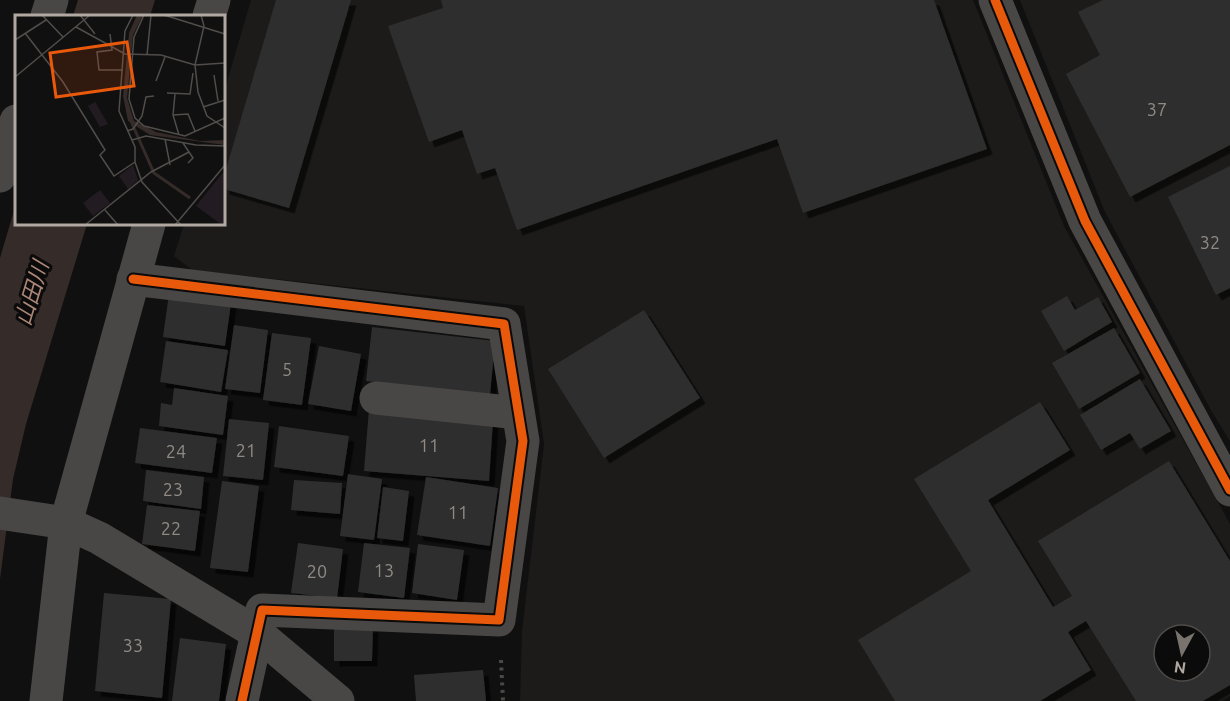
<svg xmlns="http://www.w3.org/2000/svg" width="1230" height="701" viewBox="0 0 1230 701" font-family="Ubuntu,'Noto Sans JP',sans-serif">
  <defs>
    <filter id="shadow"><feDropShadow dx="5.5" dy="5.5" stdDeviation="0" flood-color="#0009"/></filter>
  </defs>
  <rect width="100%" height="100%" fill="#101010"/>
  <g fill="#1c1b1a" fill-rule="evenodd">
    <path d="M251,0h722l91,226 166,298v172l-8,5h-702l2,-70 22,-187 -20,-138 -332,-36 -18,-14 10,-32h40v-132zM1164,635h36v36h-36z"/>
    <path d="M1020,0h210v441l-18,-29 -107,-200z"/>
  </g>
  <g fill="#352b28">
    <path d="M78,0h77l-5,16h-77z"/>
    <path d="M16,204v20h71l-61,200 -13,55 -13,100v-321z"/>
  </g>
  <g fill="#2f2e2e" fill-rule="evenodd" filter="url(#shadow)">
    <path d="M276,0h75l-62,208 -65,-19v-13z"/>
    <path d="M441,0h493l53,149 -184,64 -26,-74 -260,91 -22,-62 -18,6 -15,-44 -33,12 -41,-116 55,-18z"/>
    <path d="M1103,0h127v145l-100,52 -64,-123 34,-19 -22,-43z"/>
    <path d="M1230,166v122l-14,7 -48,-98z"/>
    <path d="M169,294l62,9 -6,43 -62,-9z"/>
    <path d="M1067,296l8,14 23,-13 14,25 -48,29 -23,-40z"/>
    <path d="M644,310l56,88 -96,60 -56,-89z"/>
    <path d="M234,325l34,5 -8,63 -35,-4z"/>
    <path d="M372,327l123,14 -5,54 -124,-14z"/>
    <path d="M1114,328l26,45 -61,36 -27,-46z"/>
    <path d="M272,333l39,5 -9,67 -39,-5z"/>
    <path d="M166,341l62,9 -7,42 -61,-10z"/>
    <path d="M319,346l42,8 -10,57 -43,-7z"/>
    <path d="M1140,379l31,52 -31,18 -10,-16 -29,17 -21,-35z"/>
    <path d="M174,388l54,8 -5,39 -64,-9 2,-23 11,2z"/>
    <path d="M1040,402l30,48 -82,50 65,107 19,-11 -34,-55 131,-80 61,100v124l-27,16h-67l-50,-80 -18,11 23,38 -51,31h-145l-37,-61 113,-69 -57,-92zM1164,635h36v36h-36z"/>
    <path d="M369,409l124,11 -4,61 -125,-10z"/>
    <path d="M229,419l40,4 -6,57 -40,-4z"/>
    <path d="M279,426l70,10 -6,40 -69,-9z"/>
    <path d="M140,428l77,10 -5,35 -77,-10z"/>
    <path d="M146,470l58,7 -3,32 -58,-8z"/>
    <path d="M348,474l34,5 -8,61 -34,-4z"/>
    <path d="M426,477l72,11 -8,58 -73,-11z"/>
    <path d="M294,480l48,3 -2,31 -49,-4z"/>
    <path d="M222,481l37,5 -11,86 -38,-4z"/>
    <path d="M383,487l26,4 -6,50 -26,-3z"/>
    <path d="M147,505l53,6 -5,40 -53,-7z"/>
    <path d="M298,543l45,6 -6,49 -46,-5z"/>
    <path d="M364,543l46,5 -6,50 -46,-6z"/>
    <path d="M418,544l46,6 -7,50 -45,-7z"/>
    <path d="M104,593l67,6 -9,99 -67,-7z"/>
    <path d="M334,626l39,1 -1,34h-38z"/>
    <path d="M180,638l46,6 -7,57h-47z"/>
    <path d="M483,670l3,31h-70l-2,-26z"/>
  </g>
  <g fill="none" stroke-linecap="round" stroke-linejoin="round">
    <path stroke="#4b4846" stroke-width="4" stroke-dasharray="3 4.5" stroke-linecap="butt" d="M501,660l2,41"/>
    <g stroke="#494745" stroke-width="33">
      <path d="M995,0l90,221 145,269"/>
      <path d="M47,16l5,-16"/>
      <path d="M209,16l5,-16"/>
      <path d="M0,176l16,-55"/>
      <path d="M133,279l371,45 19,117 -24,179 -237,-10 -20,91"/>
      <path d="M376,398l142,15"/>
      <path d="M0,513l66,10 33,15 158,95 81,68"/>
      <path d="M46,701l20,-178 83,-299"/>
    </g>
    <defs>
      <g id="cycleway">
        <path d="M995,0l90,221 145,269"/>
        <path d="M133,279l371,45 19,117 -24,179 -237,-10 -20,91"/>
      </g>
    </defs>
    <use href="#cycleway" stroke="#0c0b0b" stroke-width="13"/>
    <use href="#cycleway" stroke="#e8590c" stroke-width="9"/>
  </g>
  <g text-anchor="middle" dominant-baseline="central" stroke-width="6" stroke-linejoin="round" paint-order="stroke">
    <g font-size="18" fill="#908a84">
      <text x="1157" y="109">37</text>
      <text x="1210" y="242">32</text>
      <text x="287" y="369">5</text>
      <text x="429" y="445">11</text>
      <text x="246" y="450">21</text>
      <text x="176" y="451">24</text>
      <text x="173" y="489">23</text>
      <text x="458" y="512">11</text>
      <text x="171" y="528">22</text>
      <text x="384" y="570">13</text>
      <text x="317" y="571">20</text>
      <text x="133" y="645">33</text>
    </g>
    <g font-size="22" font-style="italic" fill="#ac8778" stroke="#0c0b0b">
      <text transform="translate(31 293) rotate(-73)">山田川</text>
    </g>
  </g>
  <g transform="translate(15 15)">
    <rect width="210" height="210" fill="#101010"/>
    <path d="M80,87l13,22 -8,3 -12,-21zM118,150l5,15 -10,9 -9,-13zM210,155v53l-3,2 -26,-19zM85,175l10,13 -17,13 -10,-13z" fill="#221c22"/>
    <path d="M122,0h6l-10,20 -6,63 7,23 22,11 44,9 25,-1v5l-75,-10 -22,-14 -5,-25 6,-63z" fill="#352b28"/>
    <path fill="none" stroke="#352b28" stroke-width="3" d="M115,104l24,54 36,25"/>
    <path fill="none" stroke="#504d4a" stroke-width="1.5" d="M27,0l21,22M65,0l15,19M118,0l-8,16 -6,80 16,36v15l7,20 39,43M129,0l-10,22 -5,62 6,19 9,8 41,10 40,-18M149,0l61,19M186,0l3,11 -9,39 3,27 9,24 18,12M61,12l49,27 36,1 34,10 30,-2M10,18l38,49 42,68 -5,5 14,21 21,-14M95,19l2,16 -15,2 2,18h24M0,25l31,-20M132,40l4,-40M199,60l4,26M0,62l75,-62M141,66l9,-24M152,78l23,1 3,-21M160,79l-2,21 6,20M188,92l22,-7M158,100l15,-1 7,17M112,116l6,-2 9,-13 4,-19 8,-1M150,124l5,26M117,125l14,-4 50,9 29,1M168,128l10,15 -5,5M90,195l13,15M70,210l66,-53 38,-20M160,210l50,-60"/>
    <path fill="#e8590c" fill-opacity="0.15" stroke="#e8590c" stroke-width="3" d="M112,27l7,44 -78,11 -6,-44z"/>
    <rect width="210" height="210" fill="none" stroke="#b1a9a1" stroke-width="3"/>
  </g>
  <g transform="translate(1182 653) rotate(188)"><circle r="28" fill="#0c0b0b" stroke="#4e4a47" stroke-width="1.5"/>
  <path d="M0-4.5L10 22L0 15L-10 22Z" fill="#79736e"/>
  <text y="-9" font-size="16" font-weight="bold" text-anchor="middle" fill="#b1a9a1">N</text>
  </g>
</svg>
